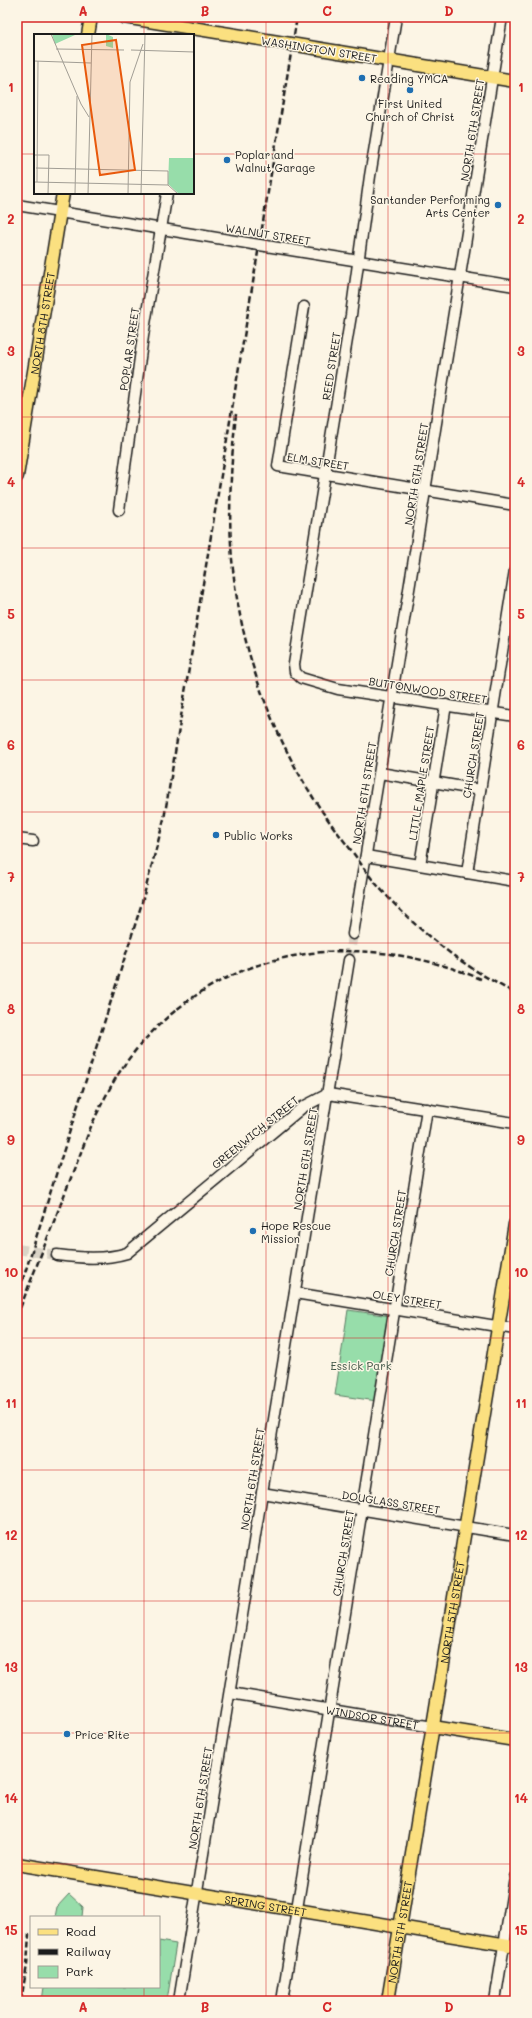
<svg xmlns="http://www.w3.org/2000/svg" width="532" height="2018" viewBox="0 0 532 2018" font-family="Mali,sans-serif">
  <rect width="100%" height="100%" fill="#fcf5e5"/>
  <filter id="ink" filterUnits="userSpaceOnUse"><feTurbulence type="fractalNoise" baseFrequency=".025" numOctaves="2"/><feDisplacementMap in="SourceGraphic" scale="8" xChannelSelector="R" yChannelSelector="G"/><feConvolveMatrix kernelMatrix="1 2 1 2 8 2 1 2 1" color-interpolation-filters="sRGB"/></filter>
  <g filter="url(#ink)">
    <g fill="#97ddaa" stroke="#5a7c63">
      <path d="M348,1310l42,6 -13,85 -42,-6z"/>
      <path d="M69,1894l14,13 -1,10h-27l2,-10z"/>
      <path d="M159,1941l17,3 -9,57h-125l2,-14h115z"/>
    </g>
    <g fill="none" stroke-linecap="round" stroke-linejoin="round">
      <g stroke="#dad4c7" stroke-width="10" stroke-dasharray="10 5" stroke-linecap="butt">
        <path d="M349,960l4,-26"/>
        <path d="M17,1249l40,6"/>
      </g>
      <defs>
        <g id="minor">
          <path d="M396,17l-26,159 -19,139 -57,349 1,8 6,6 37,11 177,27"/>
          <path d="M17,205l236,39"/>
          <path d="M266,246l249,40"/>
          <path d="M304,307l-26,159 237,39"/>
          <path d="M17,413l10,1"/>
          <path d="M119,510l24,-174 24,-143"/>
          <path d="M380,773l100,17"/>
          <path d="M17,839l16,2"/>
          <path d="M366,856l149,25"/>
          <path d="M420,865l26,-160"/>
          <path d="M467,873l48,-303"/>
          <path d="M353,934l149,-917"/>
          <path d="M57,1255c24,3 47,5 70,-2l176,-146 25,-13 187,29"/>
          <path d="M295,1293l220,36"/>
          <path d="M262,1493l253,42"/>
          <path id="s1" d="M230,1693l203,34"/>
          <path d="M179,2001l170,-1041"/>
          <path d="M282,2001l145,-892"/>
          <path d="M495,2001l20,-124"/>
        </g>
        <g id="major">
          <path d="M124,17l124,20"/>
          <path d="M88,35l3,-18"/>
          <path d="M339,52l176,29"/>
          <path id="s2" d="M17,476l46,-283"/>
          <path d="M433,1727l82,13"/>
          <path id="s3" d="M17,1864l498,82"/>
          <path id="s4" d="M388,2001l127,-777"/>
        </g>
      </defs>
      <use href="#minor" stroke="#1c1c1c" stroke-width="13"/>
      <use href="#major" stroke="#1c1c1c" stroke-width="15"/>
      <use href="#minor" stroke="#fcf5e5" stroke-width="10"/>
      <use href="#major" stroke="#fbe080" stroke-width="12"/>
      <g stroke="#1c1c1c" stroke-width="2.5" stroke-dasharray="6 3" stroke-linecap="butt">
        <path d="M236,414c-5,48 -8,97 -4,145 7,82 35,165 79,235 12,20 26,38 40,56 9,12 17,25 27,36 39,45 84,80 137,107"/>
        <path d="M17,1298l124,-392 23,-87 133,-802"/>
        <path d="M17,1316l75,-192c11,-23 23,-48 39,-68 87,-111 224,-129 350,-77"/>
        <path d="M21,2001l6,-36 2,-31"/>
      </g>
      <defs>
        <path id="minor-bridge" d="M253,244l13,2"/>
        <path id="major-bridge" d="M248,37l91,15"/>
      </defs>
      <use href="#minor-bridge" stroke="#1c1c1c" stroke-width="13" stroke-linecap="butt"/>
      <use href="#major-bridge" stroke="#1c1c1c" stroke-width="15" stroke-linecap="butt"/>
      <use href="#minor-bridge" stroke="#fcf5e5" stroke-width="10"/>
      <use href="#major-bridge" stroke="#fbe080" stroke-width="12"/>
    </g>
  </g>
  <path fill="none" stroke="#d62828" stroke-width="1" stroke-opacity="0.55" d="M144,17v18M266,17v1984M388,17v1984M17,154h18M193,154h322M144,193v1724M17,285h498M17,417h498M17,548h498M17,680h498M17,812h498M17,943h498M17,1075h498M17,1206h498M17,1338h498M17,1470h498M17,1601h498M17,1733h498M17,1864h498M144,1987v14"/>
  <g fill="#1f6fb2" stroke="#fcf5e5" stroke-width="1.5">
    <circle cx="362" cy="78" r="4"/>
    <circle cx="410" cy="90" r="4"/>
    <circle cx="227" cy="160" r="4"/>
    <circle cx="498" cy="205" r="4"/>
    <circle cx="216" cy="835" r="4"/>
    <circle cx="253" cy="1231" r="4"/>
    <circle cx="67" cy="1734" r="4"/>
  </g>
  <g text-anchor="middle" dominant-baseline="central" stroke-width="3" stroke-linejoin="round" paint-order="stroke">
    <g font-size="11" fill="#1c1c1c" stroke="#fcf5e5">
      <text transform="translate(319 49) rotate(9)">WASHINGTON STREET</text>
      <text transform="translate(472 130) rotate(-81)">NORTH 6TH STREET</text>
      <text transform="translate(268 234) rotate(9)">WALNUT STREET</text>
      <text stroke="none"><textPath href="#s2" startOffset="155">NORTH 8TH STREET</textPath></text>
      <text transform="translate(129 349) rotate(-82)">POPLAR STREET</text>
      <text transform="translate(331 366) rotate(-81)">REED STREET</text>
      <text transform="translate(318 461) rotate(9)">ELM STREET</text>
      <text transform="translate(416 474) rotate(-81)">NORTH 6TH STREET</text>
      <text transform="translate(428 690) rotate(9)">BUTTONWOOD STREET</text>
      <text transform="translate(473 755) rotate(-81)">CHURCH STREET</text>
      <text transform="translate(421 783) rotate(-81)">LITTLE MAPLE STREET</text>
      <text transform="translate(364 793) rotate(-81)">NORTH 6TH STREET</text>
      <text transform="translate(255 1132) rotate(-39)">GREENWICH STREET</text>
      <text transform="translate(305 1159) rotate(-81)">NORTH 6TH STREET</text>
      <text transform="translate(395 1233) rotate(-81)">CHURCH STREET</text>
      <text transform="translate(407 1299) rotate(9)">OLEY STREET</text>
      <text transform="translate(252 1479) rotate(-81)">NORTH 6TH STREET</text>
      <text transform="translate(391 1502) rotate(9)">DOUGLASS STREET</text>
      <text transform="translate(343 1553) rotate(-81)">CHURCH STREET</text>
      <text stroke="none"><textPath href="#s4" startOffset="394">NORTH 5TH STREET</textPath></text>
      <text stroke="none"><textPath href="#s1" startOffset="144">WINDSOR STREET</textPath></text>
      <text transform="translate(200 1798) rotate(-81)">NORTH 6TH STREET</text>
      <text stroke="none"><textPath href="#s3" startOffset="252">SPRING STREET</textPath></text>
      <text stroke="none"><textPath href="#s4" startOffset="70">NORTH 5TH STREET</textPath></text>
    </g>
    <g font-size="11" fill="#1c1c1c" stroke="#fcf5e5" text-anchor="start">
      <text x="370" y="78">Reading YMCA</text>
      <text x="410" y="103" text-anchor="middle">First United<tspan x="410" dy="13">Church of Christ</tspan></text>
      <text x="235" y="154">Poplar and<tspan x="235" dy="13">Walnut Garage</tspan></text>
      <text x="490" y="199" text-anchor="end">Santander Performing<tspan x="490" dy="13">Arts Center</tspan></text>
      <text x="224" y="835">Public Works</text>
      <text x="261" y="1225">Hope Rescue<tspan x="261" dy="13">Mission</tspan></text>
      <text x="75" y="1734">Price Rite</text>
    </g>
    <g font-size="11" fill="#415647" stroke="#fcf5e5">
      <text x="361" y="1365">Essick Park</text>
    </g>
  </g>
  <g transform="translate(34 34)">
    <rect width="160" height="160" fill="#fcf5e5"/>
    <path d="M18,0h39v1h-16l-20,9zM72,0l7,3v11l-7,-2zM135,124h25v35l-15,1 -11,-10z" fill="#97ddaa"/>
    <path fill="none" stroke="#a29e95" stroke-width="1" d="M17,0l30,70 8,13M22,15l68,1M97,16l63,2M0,27l57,2M1,121h14l-1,39M2,134l132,3v14M0,148l134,3M3,148l1,-121M134,151l10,9M41,160l2,-98M54,160l4,-160M94,160l2,-112 13,-38M107,160l4,-160"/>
    <path fill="#e8590c" fill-opacity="0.15" stroke="#e8590c" stroke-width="2" d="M82,6l19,130 -35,5 -18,-130z"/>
    <rect width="160" height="160" fill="none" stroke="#1c1c1c" stroke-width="2"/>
  </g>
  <rect width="532" height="2018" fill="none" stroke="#fcf5e5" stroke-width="44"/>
  <rect x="30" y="1916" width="130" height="72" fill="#fcf5e5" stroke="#a29e95"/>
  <rect x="38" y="1929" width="20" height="6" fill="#fbe080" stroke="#a29e95"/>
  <text x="66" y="1936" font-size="12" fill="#1c1c1c">Road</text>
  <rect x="38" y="1949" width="20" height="6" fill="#1c1c1c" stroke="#a29e95"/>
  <text x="66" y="1956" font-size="12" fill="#1c1c1c">Railway</text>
  <rect x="38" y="1966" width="20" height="12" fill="#97ddaa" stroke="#a29e95"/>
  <text x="66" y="1976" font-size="12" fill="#1c1c1c">Park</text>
  <rect x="22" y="22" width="488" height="1974" fill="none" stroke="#d62828" stroke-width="1.5"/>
  <g font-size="13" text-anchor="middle" font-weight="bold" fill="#d62828">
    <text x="83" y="16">A</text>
    <text x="205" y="16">B</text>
    <text x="327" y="16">C</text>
    <text x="449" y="16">D</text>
    <text x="11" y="92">1</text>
    <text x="521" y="92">1</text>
    <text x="11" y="224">2</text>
    <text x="521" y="224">2</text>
    <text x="11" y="356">3</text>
    <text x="521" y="356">3</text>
    <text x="11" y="487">4</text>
    <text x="521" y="487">4</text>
    <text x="11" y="619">5</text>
    <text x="521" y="619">5</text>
    <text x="11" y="750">6</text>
    <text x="521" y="750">6</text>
    <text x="11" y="882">7</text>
    <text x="521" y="882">7</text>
    <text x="11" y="1014">8</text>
    <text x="521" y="1014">8</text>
    <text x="11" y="1145">9</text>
    <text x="521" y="1145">9</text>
    <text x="11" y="1277">10</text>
    <text x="521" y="1277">10</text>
    <text x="11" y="1408">11</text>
    <text x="521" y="1408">11</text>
    <text x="11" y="1540">12</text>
    <text x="521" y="1540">12</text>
    <text x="11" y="1672">13</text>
    <text x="521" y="1672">13</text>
    <text x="11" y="1803">14</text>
    <text x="521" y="1803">14</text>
    <text x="11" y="1935">15</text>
    <text x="521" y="1935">15</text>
    <text x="83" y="2012">A</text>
    <text x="205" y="2012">B</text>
    <text x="327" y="2012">C</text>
    <text x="449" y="2012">D</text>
  </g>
</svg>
